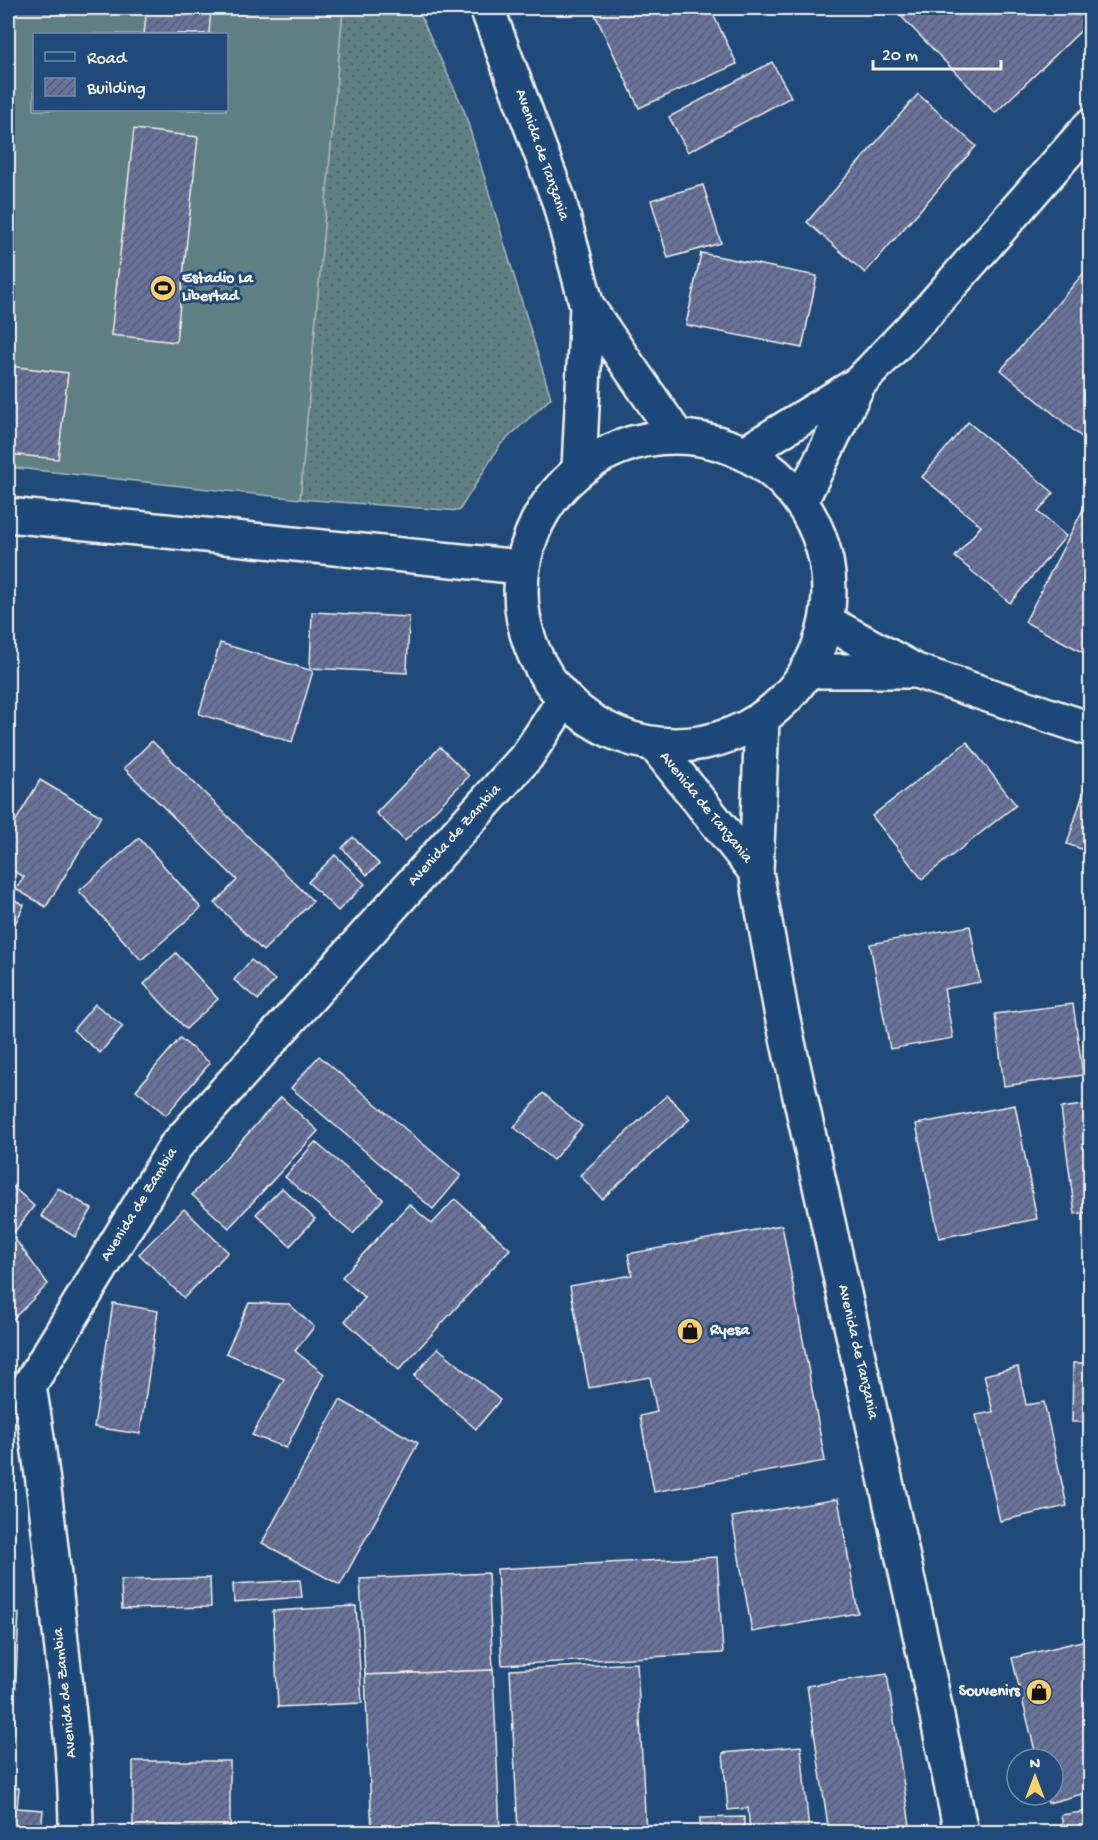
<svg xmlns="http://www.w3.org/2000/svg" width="1098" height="1840" viewBox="0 0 1098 1840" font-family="'Gochi Hand',sans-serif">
  <defs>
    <pattern id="grass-dots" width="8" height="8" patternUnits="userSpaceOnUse" patternTransform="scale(1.5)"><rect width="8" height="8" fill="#5f7f83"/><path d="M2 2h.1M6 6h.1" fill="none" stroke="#556668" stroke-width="1.8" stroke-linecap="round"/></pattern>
    <pattern id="building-hatch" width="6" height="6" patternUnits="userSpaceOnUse" patternTransform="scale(1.5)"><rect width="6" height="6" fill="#68729b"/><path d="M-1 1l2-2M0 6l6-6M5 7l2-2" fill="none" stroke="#585d70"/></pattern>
  </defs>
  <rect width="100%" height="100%" fill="#1f4a7a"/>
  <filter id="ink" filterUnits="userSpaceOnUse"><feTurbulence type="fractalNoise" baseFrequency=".0167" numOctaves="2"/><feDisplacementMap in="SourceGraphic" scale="12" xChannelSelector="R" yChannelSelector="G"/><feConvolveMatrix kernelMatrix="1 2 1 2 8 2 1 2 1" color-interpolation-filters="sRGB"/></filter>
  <g filter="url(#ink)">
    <path fill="url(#grass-dots)" stroke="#aab8b6" stroke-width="1.5" d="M343,8h74l47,102 87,288 -51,47 -41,66 -159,-12z"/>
    <path fill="#5f7f83" stroke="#aab8b6" stroke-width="1.5" fill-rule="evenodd" d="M8,8h335l-43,491 -292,-32zM34,34h192v76h-192z"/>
    <g fill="url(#building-hatch)" stroke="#f4f1e8" stroke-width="1.5">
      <path d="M147,8h64l-2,26h-65z"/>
      <path d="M592,8h118l27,56 -98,44z"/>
      <path d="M893,8h197v14l-95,91z"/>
      <path d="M772,62l19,35 -103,55 -19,-35z"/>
      <path d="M918,94l58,52 -111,127 -58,-51z"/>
      <path d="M134,129l64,8 -22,205 -65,-7z"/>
      <path d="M703,185l18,58 -53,15 -17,-58z"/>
      <path d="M701,253l116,23 -15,72 -116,-23z"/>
      <path d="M1087,269l3,3v172l-89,-74z"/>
      <path d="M8,366l60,7 -10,86 -50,-5z"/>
      <path d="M968,422l86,71 -16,19 28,24 -56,67 -55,-46 26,-31 -59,-49z"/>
      <path d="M1090,496v160l-65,-34z"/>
      <path d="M312,612l97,5 -2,56 -97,-5z"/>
      <path d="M220,643l93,28 -21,71 -93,-28z"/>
      <path d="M152,741l161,160 -50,50 -48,-48 22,-23 -113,-112z"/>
      <path d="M967,742l49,63 -94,74 -50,-63z"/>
      <path d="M440,747l29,29 -64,65 -29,-28z"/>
      <path d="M1090,772v80l-23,-8z"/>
      <path d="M40,780l61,36 -55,91 -30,-18 8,-12 -16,-9v-34z"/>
      <path d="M353,837l26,27 -12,11 -25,-27z"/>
      <path d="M139,838l62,70 -60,52 -62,-69z"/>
      <path d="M335,855l30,29 -27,27 -30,-29z"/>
      <path d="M8,897l16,8 -16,34z"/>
      <path d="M970,926l10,56 -36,7 9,49 -63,11 -20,-105z"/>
      <path d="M176,953l42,46 -32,30 -42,-45z"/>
      <path d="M251,960l24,20 -17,20 -24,-20z"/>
      <path d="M95,1004l28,22 -23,27 -27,-23z"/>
      <path d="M1073,1004l10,71 -79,11 -9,-72z"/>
      <path d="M180,1038l30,25 -44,52 -30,-25z"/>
      <path d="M319,1056l142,120 -28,33 -142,-121z"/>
      <path d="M543,1093l39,33 -29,34 -39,-33z"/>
      <path d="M667,1095l23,24 -88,80 -22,-24z"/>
      <path d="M281,1097l37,34 -89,97 -37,-33z"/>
      <path d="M1090,1104v108l-15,2 -14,-106z"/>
      <path d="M1015,1105l22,114 -98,19 -23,-114z"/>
      <path d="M315,1142l68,57 -30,35 -68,-57z"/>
      <path d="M8,1182l26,24 -22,29 36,49 -40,40z"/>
      <path d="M58,1188l34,21 -17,28 -34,-21z"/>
      <path d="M282,1188l33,31 -25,27 -34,-32z"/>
      <path d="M455,1199l55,50 -111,121 -54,-49 20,-23 -23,-21 67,-73 23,20z"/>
      <path d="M184,1209l44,43 -44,46 -45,-44z"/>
      <path d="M782,1225l43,236 -171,31 -14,-76 17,-4 -7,-35 -61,11 -19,-102 62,-11 -4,-21z"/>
      <path d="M113,1303l45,8 -18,123 -46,-7z"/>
      <path d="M249,1303l40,1 25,23 -19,24 29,23 -38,74 -34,-13 32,-56 -58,-26z"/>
      <path d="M438,1348l62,52 -24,29 -62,-53z"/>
      <path d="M1073,1363h17v59h-18z"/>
      <path d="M1018,1367l8,38 18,-3 23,104 -67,15 -24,-106 17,-3 -9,-37z"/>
      <path d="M340,1400l78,43 -78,142 -78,-42z"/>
      <path d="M838,1499l20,114 -106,19 -20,-115z"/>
      <path d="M717,1557l6,96 -221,12 -5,-96z"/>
      <path d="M488,1573l5,97 -128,5 -5,-96z"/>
      <path d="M210,1578l1,29 -89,2 -1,-29z"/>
      <path d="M300,1580l2,17 -68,5 -1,-18z"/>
      <path d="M356,1606l6,97 -84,4 -5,-96z"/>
      <path d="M8,1612l11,1 -6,128h-5z"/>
      <path d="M1090,1639v153l-42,11 -2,-8h7v-36h-16l-25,-101z"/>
      <path d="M637,1663l9,169h-128l-8,-162z"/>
      <path d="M493,1670l7,162h-128l-7,-157z"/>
      <path d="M887,1674l24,158h-82l-22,-146z"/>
      <path d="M801,1746l8,86h-59l-2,-24 -20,2 -5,-57z"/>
      <rect x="133" y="1761" width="97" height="71"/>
      <path d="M8,1787l11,1 -2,20 26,2 -2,22h-33z"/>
      <path d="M1090,1811v21h-26l-3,-17z"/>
      <path d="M744,1817v15h-44v-14z"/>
    </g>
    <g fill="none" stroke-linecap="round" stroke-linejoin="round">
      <defs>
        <g id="minor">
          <path d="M8,515l512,52"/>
          <path d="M827,622l89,49 174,58"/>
          <path d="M807,671h104"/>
          <path d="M76,1832c0,-64 -8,-127 -15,-191 -9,-86 -18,-171 -32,-255l146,-239 352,-391 37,-56"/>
        </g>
        <g id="tertiary">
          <path d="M745,453l114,-70 69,-72 162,-185"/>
          <path d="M801,501l58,-118"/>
        </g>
        <g id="secondary">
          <path d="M487,8l72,193 28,105 -8,162"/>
          <path d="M587,306l90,130"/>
          <circle cx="675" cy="591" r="154"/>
          <path d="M762,719l-6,153 25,139 140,628 40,193"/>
          <path d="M654,744l102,128"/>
        </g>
      </defs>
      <use href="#minor" stroke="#f4f1e8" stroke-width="38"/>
      <use href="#tertiary" stroke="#f4f1e8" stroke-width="38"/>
      <use href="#secondary" stroke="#f4f1e8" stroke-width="38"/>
      <use href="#minor" stroke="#1f4a7a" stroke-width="33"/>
      <use href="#tertiary" stroke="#1f4a7a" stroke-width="33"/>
      <use href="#secondary" stroke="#1f4a7a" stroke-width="33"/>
    </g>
  </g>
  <defs>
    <symbol id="stadium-disc" viewBox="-11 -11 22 22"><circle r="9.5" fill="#ffd166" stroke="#1f4a7a"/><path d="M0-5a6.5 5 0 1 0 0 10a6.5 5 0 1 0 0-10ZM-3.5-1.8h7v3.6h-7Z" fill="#111"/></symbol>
    <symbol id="shop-disc" viewBox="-11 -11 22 22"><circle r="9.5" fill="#ffd166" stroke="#1f4a7a"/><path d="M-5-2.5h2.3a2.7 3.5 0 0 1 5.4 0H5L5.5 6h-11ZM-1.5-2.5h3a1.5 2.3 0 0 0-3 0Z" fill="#111"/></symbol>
  </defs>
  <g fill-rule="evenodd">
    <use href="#stadium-disc" x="148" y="273" width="30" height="30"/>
    <use href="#shop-disc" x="675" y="1316" width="30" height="30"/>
    <use href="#shop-disc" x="1024" y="1677" width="30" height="30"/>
  </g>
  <g text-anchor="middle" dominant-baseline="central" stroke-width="6" stroke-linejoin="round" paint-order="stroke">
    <g font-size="16" fill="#f4f1e8" stroke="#1f4a7a">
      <text transform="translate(541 155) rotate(71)">Avenida de Tanzania</text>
      <text transform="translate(705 808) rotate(51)">Avenida de Tanzania</text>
      <text transform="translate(455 836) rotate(-48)">Avenida de Zambia</text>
      <text transform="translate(140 1205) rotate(-58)">Avenida de Zambia</text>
      <text transform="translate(857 1352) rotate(77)">Avenida de Tanzania</text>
      <text transform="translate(66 1693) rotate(-96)">Avenida de Zambia</text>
    </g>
    <g font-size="16" font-weight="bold" fill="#f4f1e8" stroke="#1f4a7a" text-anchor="start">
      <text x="182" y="279">Estadio La<tspan x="182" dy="18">Libertad</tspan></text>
      <text x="710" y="1331">Ryesa</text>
      <text x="1020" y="1692" text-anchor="end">Souvenirs</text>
    </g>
  </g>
  <rect width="1098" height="1840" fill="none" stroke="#1f4a7a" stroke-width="30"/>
  <rect x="15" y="15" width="1068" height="1810" fill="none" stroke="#f4f1e8" stroke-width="2" filter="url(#ink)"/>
  <rect x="33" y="33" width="195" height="78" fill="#1f4a7a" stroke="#748da6" stroke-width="1.5"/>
  <rect x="45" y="52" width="30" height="9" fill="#1f4a7a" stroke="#748da6" stroke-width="1.5"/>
  <text x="87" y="63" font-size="18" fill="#f4f1e8">Road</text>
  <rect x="45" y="78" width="30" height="18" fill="url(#building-hatch)" stroke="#748da6" stroke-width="1.5"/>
  <text x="87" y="93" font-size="18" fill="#f4f1e8">Building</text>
  <g transform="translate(1035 1777)"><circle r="28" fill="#1f4a7a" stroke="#748da6" stroke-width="1.5"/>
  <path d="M0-4.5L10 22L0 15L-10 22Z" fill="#ffd166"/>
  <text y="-9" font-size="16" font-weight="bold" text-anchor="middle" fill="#f4f1e8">N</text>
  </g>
  <path d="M873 60v9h128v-9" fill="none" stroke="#f4f1e8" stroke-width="3"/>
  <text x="882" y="60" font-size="18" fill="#f4f1e8" stroke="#1f4a7a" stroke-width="4.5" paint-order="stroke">20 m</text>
</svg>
